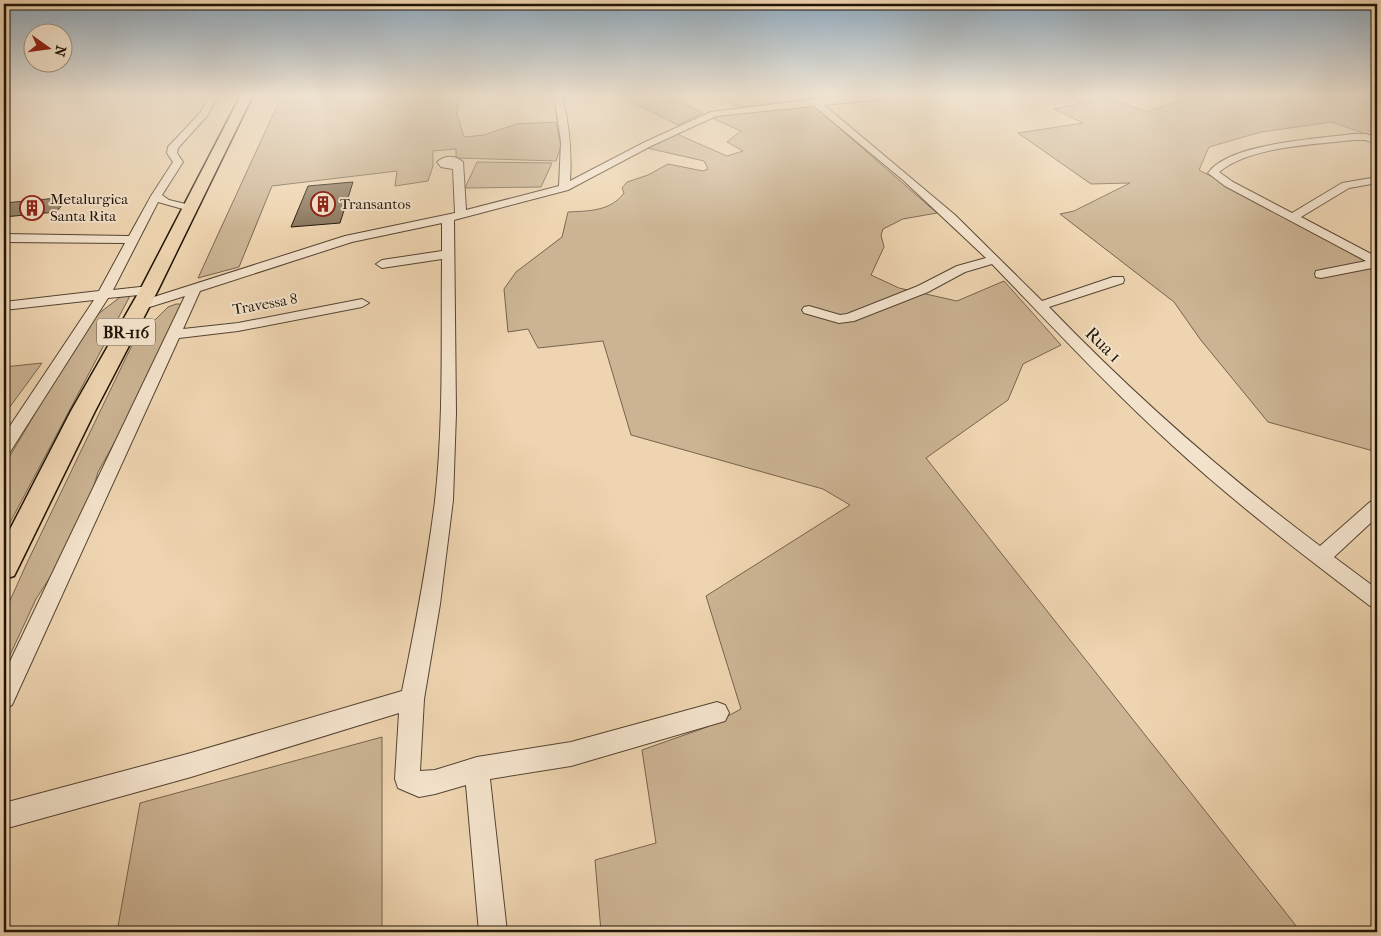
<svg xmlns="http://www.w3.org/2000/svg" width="1381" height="936" viewBox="0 0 1381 936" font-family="'IM FELL French Canon',serif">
  <rect width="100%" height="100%" fill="#eed4b0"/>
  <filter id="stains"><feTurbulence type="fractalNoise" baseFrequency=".004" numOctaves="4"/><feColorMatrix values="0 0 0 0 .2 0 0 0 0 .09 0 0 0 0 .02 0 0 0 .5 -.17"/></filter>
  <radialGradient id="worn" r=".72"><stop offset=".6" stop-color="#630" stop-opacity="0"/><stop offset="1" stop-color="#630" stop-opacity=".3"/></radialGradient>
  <g fill="#cbb393" stroke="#76644d">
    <path d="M282,95h173l3,7 -1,13 7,22 20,-2 33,-11 39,-2 5,24 -5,15 -100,-3v-9l-23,2v15l-5,15 -33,5 2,-15 -125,15 -33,81 -41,11z"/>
    <path d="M618,95h49l36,18 -25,12z"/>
    <path d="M714,95h51l10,9 -37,3z"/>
    <path d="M1182,95h195v43l-45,-16 -71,10 -52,15 -10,23 178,92v190l-109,-30 -68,-83 -26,-37 -114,-88 14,-3 56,-28 -39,1 -73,-51 65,-10 -29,-14 53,-12 39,15 41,-14z"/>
    <path d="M813,105l124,108 -34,6 -20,10 -2,6 3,12 -13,28 28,13 58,13 47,-20 57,64 -38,19 -15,36 -82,58 375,474h-700l-6,-72 61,-17 -14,-93 65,-23 34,-18 -35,-113 144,-91 -27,-16 -192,-54 -28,-94 -65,7 -10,-19 -20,3 -4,-43 12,-17 46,-35 6,-25c21,-1 43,-1 56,-19l-2,-5 5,-6 21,-7 20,-11 35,7 5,-2 -4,-8 -57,-13 30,-14 50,22 16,-5 -16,-9 14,-11 -29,-13 7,-3z"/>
    <path d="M477,162l75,1 -11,24 -76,1z"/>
    <path d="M131,294l-127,240v-68l74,-125 20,-27 25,-19z"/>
    <path d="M176,304h6l-64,132 -20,36 -9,30 -31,63 -22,34 -32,69v-54l22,-49 108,-224 34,-34z"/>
    <path d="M42,363l-38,52v-48z"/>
    <path d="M382,737v195h-265l23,-129z"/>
  </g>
  <g fill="#8b785f" stroke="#201407">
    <path d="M353,182l-13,41 -49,4 17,-41z"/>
    <path d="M69,197l-13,15 -52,5v-14z"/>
  </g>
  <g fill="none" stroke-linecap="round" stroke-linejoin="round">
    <defs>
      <g id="minor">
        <path d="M210,95h9l-12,21 -29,32 -1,5 6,9 -21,33 7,5 25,6 2,2 -6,3 -32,-9 -45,88 36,-4 7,4 -7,4 -41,4 -98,154 -6,2v-19l90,-135 -90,10v-8l95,-11 26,-48 -121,-1v-8l125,2 22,-40 22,-34 -6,-9 1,-6 32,-34z"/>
        <path d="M554,95h8c7,29 10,56 8,86l75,-39 66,-30 104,-13 48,-4h33l-4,3 -68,7 131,110 87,86 71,-24h10l1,3 -1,3 -74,24c85,88 173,166 271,239l50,-44 7,-2v17l-43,40 43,32v19l-7,-2c-67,-51 -135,-103 -197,-160 -64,-58 -122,-121 -181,-182l-27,8 -37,20 -74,29 -15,2 -35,-10 -2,-3 2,-3 5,-1 31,9 7,-1 71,-28 39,-20 29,-8 -83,-78 -89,-74 -98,10 -65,30 -83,44 -114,30 2,193 -3,87 -13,104 -16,95 -4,72 15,-1 42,-13 94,-15 146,-40 8,3 4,8 -4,8 -154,45 -81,13 17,153h-28l-13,-147 -31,9 -16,3 -21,-9 -3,-9 4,-66 -208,64 -187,52v-26l187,-50 211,-62c13,-63 25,-126 33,-190 9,-80 6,-162 7,-242l-60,9 -6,-4 6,-4 60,-9v-28l-90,19 -152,49 -17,38 55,-6 124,-24 7,4 -7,4 -124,24 -59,7 -167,367 -8,4v-35l181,-378 -45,14 -5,-1 -2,-3 2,-3 210,-67 110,-23 -2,-44 -12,-2 -4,-5c8,-7 18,-7 26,0l3,48 93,-24 2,-44z"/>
        <path d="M1353,134h13l11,4v6l-12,-4h-12c-40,5 -102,6 -134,32l14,10 59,31 50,-30 35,-6v6l-28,5 -48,29 76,40v10l-56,11 -5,-1 -1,-3 1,-3 50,-10 -141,-75 -17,-13c21,-30 109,-34 145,-39z"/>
      </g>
      <path id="highway" d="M241,95h12l-95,195 -63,121 -77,157 -4,8 -10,3v-38l67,-130 69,-121z"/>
    </defs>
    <use href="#minor" stroke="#544431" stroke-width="2"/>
    <use href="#highway" stroke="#201407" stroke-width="3"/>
    <use href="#minor" fill="#f4e3cc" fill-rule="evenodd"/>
    <use href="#highway" fill="#eed4b0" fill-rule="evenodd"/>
  </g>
  <linearGradient id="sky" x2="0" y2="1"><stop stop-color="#8ea7bb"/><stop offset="0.42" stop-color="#f7ecdb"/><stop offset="1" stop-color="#f7ecdb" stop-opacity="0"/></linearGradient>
  <rect width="1381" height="227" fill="url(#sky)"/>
  <defs>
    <symbol id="building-ring" viewBox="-11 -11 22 22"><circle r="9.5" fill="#f4e3cc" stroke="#8f2418" stroke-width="1.5"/><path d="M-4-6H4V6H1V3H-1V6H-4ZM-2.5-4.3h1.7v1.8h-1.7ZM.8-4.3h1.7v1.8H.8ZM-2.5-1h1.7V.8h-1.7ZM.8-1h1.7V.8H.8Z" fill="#8f2418"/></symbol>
  </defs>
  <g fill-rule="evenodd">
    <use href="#building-ring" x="309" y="190" width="28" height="28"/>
    <use href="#building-ring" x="18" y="194" width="28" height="28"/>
  </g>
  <g text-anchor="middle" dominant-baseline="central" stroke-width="4" stroke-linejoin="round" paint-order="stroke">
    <g font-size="15" fill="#201407" stroke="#f4e3cc" text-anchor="start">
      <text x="50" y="199">Metalurgica<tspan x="50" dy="17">Santa Rita</tspan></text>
      <text x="340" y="204">Transantos</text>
    </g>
    <g font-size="15" fill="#201407" stroke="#f4e3cc">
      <text transform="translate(265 304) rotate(-10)">Travessa 8</text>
    </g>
    <rect fill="#f4e3cc" stroke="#605242" stroke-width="1" x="97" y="318.5" width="58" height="27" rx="4"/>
    <g font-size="16" font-weight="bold" fill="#201407">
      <text x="126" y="332">BR-116</text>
    </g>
    <g font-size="18" fill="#201407" stroke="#f4e3cc">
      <text transform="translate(1103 345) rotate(44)">Rua 1</text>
    </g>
  </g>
  <rect width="1381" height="936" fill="none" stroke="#eed4b0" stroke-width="20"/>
  <rect x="5" y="5" width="1371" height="926" fill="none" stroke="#201407" stroke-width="2.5"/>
  <rect x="10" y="10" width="1361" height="916" fill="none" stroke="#201407"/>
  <g transform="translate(48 48) rotate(104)"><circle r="24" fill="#f4e3cc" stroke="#9f907d"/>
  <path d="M0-4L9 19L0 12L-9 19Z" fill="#8f2418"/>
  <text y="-8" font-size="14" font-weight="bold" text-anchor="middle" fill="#201407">N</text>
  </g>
  <rect width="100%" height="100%" filter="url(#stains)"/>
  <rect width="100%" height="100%" fill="url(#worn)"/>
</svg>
